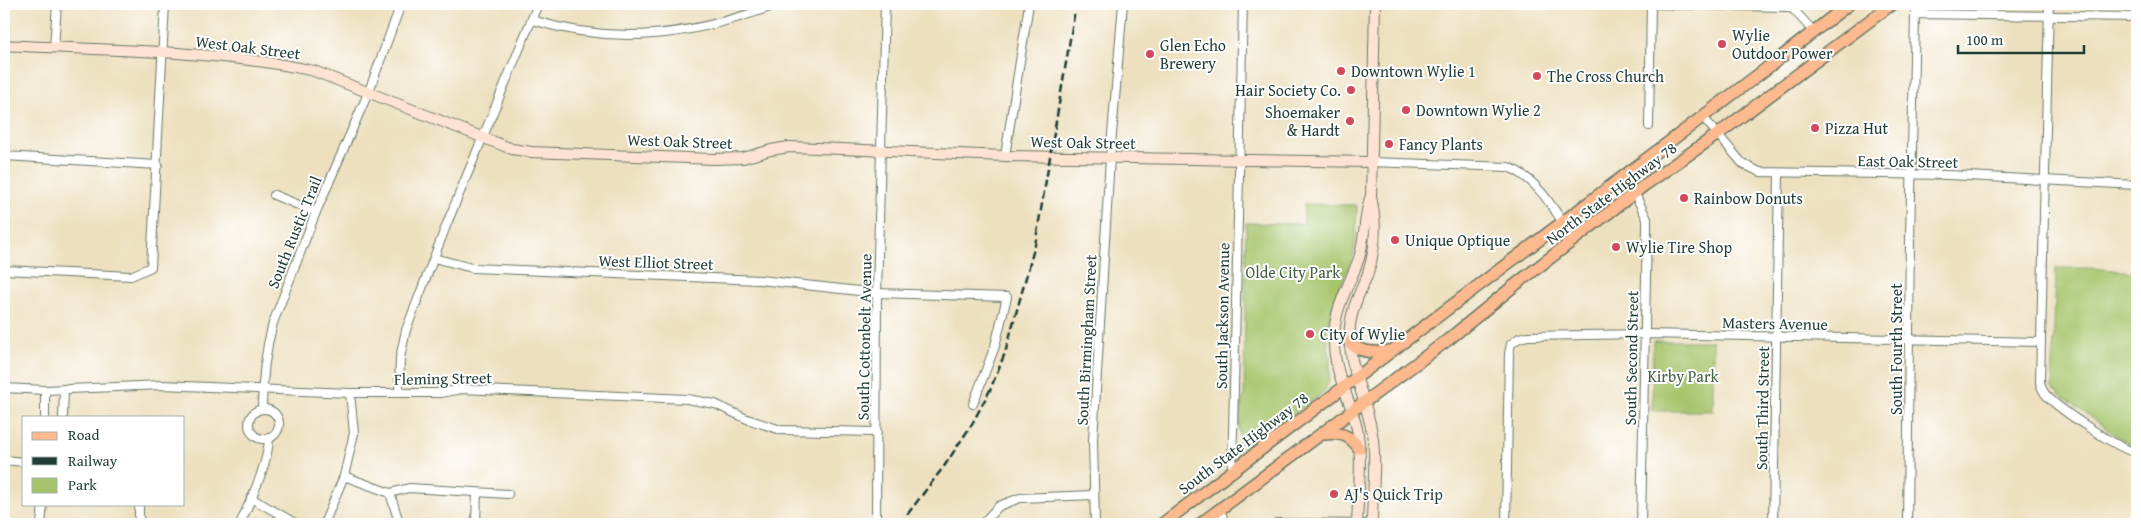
<svg xmlns="http://www.w3.org/2000/svg" width="2141" height="528" viewBox="0 0 2141 528" font-family="'Gentium Book Plus',serif">
  <rect width="100%" height="100%" fill="#fff"/>
  <filter id="ink" filterUnits="userSpaceOnUse"><feTurbulence type="fractalNoise" baseFrequency=".02" numOctaves="2"/><feDisplacementMap in="SourceGraphic" scale="10" xChannelSelector="R" yChannelSelector="G"/><feConvolveMatrix kernelMatrix="1 2 1 2 8 2 1 2 1" color-interpolation-filters="sRGB"/></filter>
  <filter id="wash" filterUnits="userSpaceOnUse"><feTurbulence type="fractalNoise" baseFrequency=".0096" numOctaves="4" result="noise"/><feDisplacementMap in="SourceGraphic" scale="20" xChannelSelector="R" yChannelSelector="G"/><feGaussianBlur stdDeviation="1.12" result="paint"/><feColorMatrix in="noise" values="0 0 0 0 0 0 0 0 0 0 0 0 0 0 0 0 0 1.4 0 .05"/><feComposite in="paint" operator="in"/></filter>
  <g filter="url(#wash)">
    <rect width="100%" height="100%" fill="#ede0bf"/>
    <g fill="#a6c46b" stroke="#628050">
      <path d="M1304,204l53,1c-1,18 0,37 -5,54 -8,22 -20,41 -24,65 -3,22 9,50 -4,68l-75,56 -7,-2c-6,-10 -3,-38 2,-49l2,-174 58,1z"/>
      <path d="M2056,268h32l49,4v173l-9,-1 -76,-55z"/>
      <path d="M1653,341h60v70h-61z"/>
    </g>
  </g>
  <g filter="url(#ink)">
    <g fill="none" stroke-linecap="round" stroke-linejoin="round">
      <defs>
        <g id="street">
          <path d="M1649,4l139,3 6,3 19,21"/>
          <path d="M2049,4l-9,378c1,5 3,10 7,14 13,14 73,54 90,57"/>
          <path d="M532,20c87,27 162,15 246,-16"/>
          <path d="M54,48l3,-44"/>
          <path d="M1702,116l41,48 17,8 188,3 189,10"/>
          <path d="M1649,126l2,-122"/>
          <path d="M4,156l154,9"/>
          <path d="M1005,156l24,-152"/>
          <path d="M1371,162l137,5c30,11 49,47 66,73"/>
          <path d="M1635,194l12,25v9l-6,296"/>
          <path d="M274,195l42,17"/>
          <path d="M434,258l38,10 288,12 117,13 130,4 -12,49 -22,58"/>
          <path d="M4,270l127,6 20,-9 14,-263"/>
          <path d="M4,388l41,2 117,-5 188,8h90l22,-4 225,10 28,5 32,15 34,11 96,2"/>
          <path d="M45,390v27"/>
          <path d="M399,393l1,-35 6,-28 42,-109 90,-217"/>
          <path d="M262,409c0,-29 3,-57 11,-86l43,-111 53,-121 32,-87"/>
          <circle cx="264" cy="424" r="15"/>
          <path d="M63,417l1,-28"/>
          <path d="M4,460l20,2"/>
          <path d="M1232,473l11,-469"/>
          <path d="M344,476l46,17"/>
          <path d="M390,493l19,-5 99,6"/>
          <path d="M390,493l8,26 9,5"/>
          <path d="M251,498l46,26"/>
          <path d="M139,504v20"/>
          <path d="M1220,509l5,15"/>
          <path d="M876,523l1,-230 8,-289"/>
          <path d="M1276,523l91,1"/>
          <path d="M41,524l2,-20"/>
          <path d="M240,524c11,-25 28,-59 29,-86"/>
          <path d="M324,524l20,-48 10,-43 -4,-40"/>
          <path d="M476,524l1,-31"/>
          <path d="M982,524l17,-18 21,-8 74,-3"/>
          <path d="M1095,524l-2,-84 17,-282 13,-154"/>
          <path d="M1506,524l3,-171 2,-9 8,-6 9,-2 117,-2 396,8"/>
          <path d="M1773,524l6,-351"/>
          <path d="M1907,524l3,-285 5,-225 222,3"/>
        </g>
        <g id="secondary">
          <path d="M4,45c103,6 209,4 310,26l198,78 19,3 183,7 29,-1 28,-8 18,-3 29,1 187,8 366,6"/>
          <path d="M1357,524c1,-31 6,-64 0,-95 -6,-29 -22,-54 -23,-84 -1,-38 14,-55 25,-87 6,-20 5,-40 11,-60"/>
          <path d="M1372,524c0,-29 5,-62 0,-91 -6,-37 -26,-69 -22,-107 2,-18 10,-34 17,-50 9,-26 10,-53 4,-79l4,-193"/>
        </g>
        <g id="primary">
          <path d="M1349,342c12,11 24,11 40,9"/>
          <path d="M1323,434c16,-2 26,0 36,14"/>
          <path d="M1162,524l600,-452 87,-68"/>
          <path d="M1200,524l249,-185 66,-54 131,-101 72,-50 174,-130"/>
        </g>
      </defs>
      <use href="#street" stroke="#677665" stroke-width="10"/>
      <use href="#secondary" stroke="#677665" stroke-width="12"/>
      <use href="#primary" stroke="#677665" stroke-width="14"/>
      <use href="#street" stroke="#fff" stroke-width="8"/>
      <use href="#secondary" stroke="#fee3d2" stroke-width="10"/>
      <use href="#primary" stroke="#fcba8e" stroke-width="11"/>
      <path stroke="#1f3d34" stroke-width="2.5" stroke-dasharray="8 4" stroke-linecap="butt" d="M900,524l45,-59 27,-41 18,-34 15,-37 30,-108 41,-241"/>
    </g>
  </g>
  <g fill="#d1495b" stroke="#fff" stroke-width="2">
    <circle cx="1722" cy="44" r="5"/>
    <circle cx="1150" cy="54" r="5"/>
    <circle cx="1341" cy="71" r="5"/>
    <circle cx="1537" cy="76" r="5"/>
    <circle cx="1351" cy="90" r="5"/>
    <circle cx="1406" cy="110" r="5"/>
    <circle cx="1350" cy="121" r="5"/>
    <circle cx="1815" cy="128" r="5"/>
    <circle cx="1389" cy="144" r="5"/>
    <circle cx="1684" cy="198" r="5"/>
    <circle cx="1395" cy="240" r="5"/>
    <circle cx="1616" cy="247" r="5"/>
    <circle cx="1310" cy="334" r="5"/>
    <circle cx="1334" cy="494" r="5"/>
  </g>
  <g text-anchor="middle" dominant-baseline="central" stroke-width="4" stroke-linejoin="round" paint-order="stroke">
    <g font-size="16" fill="#1f3d34" stroke="#fff" text-anchor="start">
      <text x="1732" y="35">Wylie<tspan x="1732" dy="18">Outdoor Power</tspan></text>
      <text x="1160" y="45">Glen Echo<tspan x="1160" dy="18">Brewery</tspan></text>
      <text x="1351" y="71">Downtown Wylie 1</text>
      <text x="1547" y="76">The Cross Church</text>
      <text x="1341" y="90" text-anchor="end">Hair Society Co.</text>
      <text x="1416" y="110">Downtown Wylie 2</text>
      <text x="1340" y="112" text-anchor="end">Shoemaker<tspan x="1340" dy="18">&amp; Hardt</tspan></text>
      <text x="1825" y="128">Pizza Hut</text>
      <text x="1399" y="144">Fancy Plants</text>
      <text x="1694" y="198">Rainbow Donuts</text>
      <text x="1405" y="240">Unique Optique</text>
      <text x="1626" y="247">Wylie Tire Shop</text>
      <text x="1320" y="334">City of Wylie</text>
      <text x="1344" y="494">AJ's Quick Trip</text>
    </g>
    <g font-size="16" fill="#1f3d34" stroke="#fff">
      <text transform="translate(248 47) rotate(7)">West Oak Street</text>
      <text transform="translate(680 141) rotate(2)">West Oak Street</text>
      <text transform="translate(1083 142) rotate(1)">West Oak Street</text>
      <text transform="translate(1908 161) rotate(1)">East Oak Street</text>
      <text transform="translate(1611 193) rotate(-37)">North State Highway 78</text>
      <text transform="translate(294 232) rotate(-68)">South Rustic Trail</text>
      <text transform="translate(656 262) rotate(2)">West Elliot Street</text>
      <text transform="translate(1222 316) rotate(-89)">South Jackson Avenue</text>
      <text transform="translate(1775 323) rotate(1)">Masters Avenue</text>
      <text transform="translate(864 337) rotate(-89)">South Cottonbelt Avenue</text>
      <text transform="translate(1086 340) rotate(-87)">South Birmingham Street</text>
      <text transform="translate(1896 349) rotate(-90)">South Fourth Street</text>
      <text transform="translate(1631 358) rotate(-89)">South Second Street</text>
      <text transform="translate(443 378) rotate(-1)">Fleming Street</text>
      <text transform="translate(1762 408) rotate(-89)">South Third Street</text>
      <text transform="translate(1243 443) rotate(-37)">South State Highway 78</text>
    </g>
    <g font-size="16" fill="#415f42" stroke="#fff">
      <text x="1293" y="272">Olde City Park</text>
      <text x="1683" y="376">Kirby Park</text>
    </g>
  </g>
  <rect width="2141" height="528" fill="none" stroke="#fff" stroke-width="20"/>
  <rect x="22" y="416" width="162" height="90" fill="#ffffff" stroke="#a5b1ae"/>
  <rect x="32" y="432" width="25" height="8" fill="#fcba8e" stroke="#a5b1ae"/>
  <text x="68" y="440" font-size="15" fill="#1f3d34">Road</text>
  <rect x="32" y="457" width="25" height="8" fill="#1f3d34" stroke="#a5b1ae"/>
  <text x="68" y="466" font-size="15" fill="#1f3d34">Railway</text>
  <rect x="32" y="478" width="25" height="15" fill="#a6c46b" stroke="#a5b1ae"/>
  <text x="68" y="490" font-size="15" fill="#1f3d34">Park</text>
  <path d="M1958 45v8h126v-8" fill="none" stroke="#1f3d34" stroke-width="2.5"/>
  <text x="1966" y="45" font-size="15" fill="#1f3d34" stroke="#ffffff" stroke-width="4" paint-order="stroke">100 m</text>
</svg>
